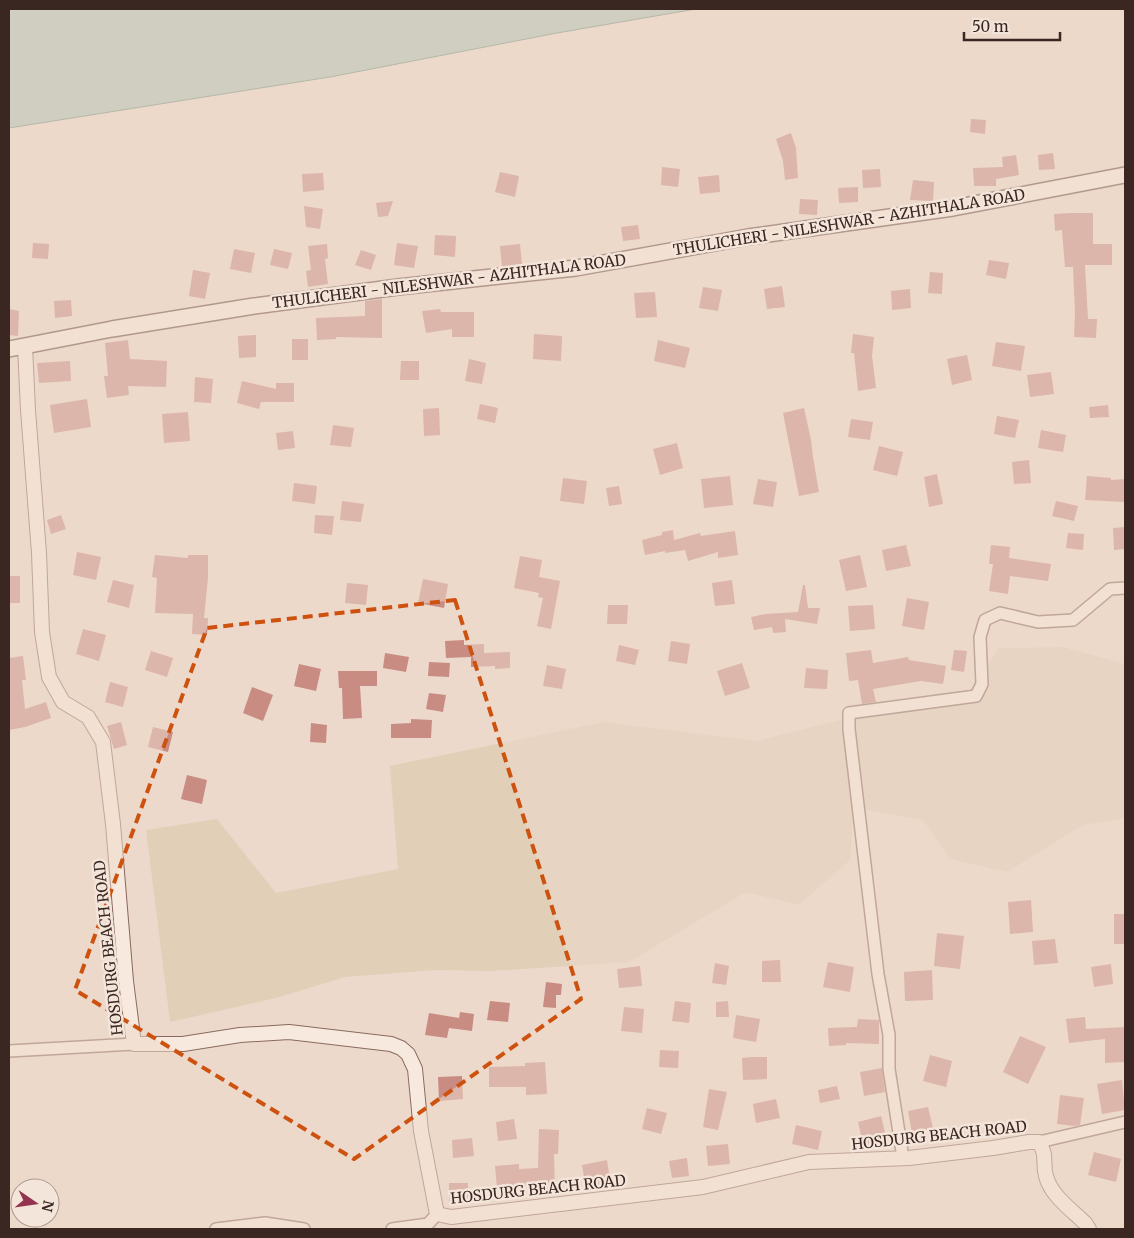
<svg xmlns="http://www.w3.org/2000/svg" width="1134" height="1238" viewBox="0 0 1134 1238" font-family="Merriweather,serif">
  <rect width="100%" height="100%" fill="#edd9cb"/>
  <path fill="#e2cfb8" d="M1063,647l62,17v154l-42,7 -76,47 -57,-13 -27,-39 -69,-12 -4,52 -51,45 -53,-13 -117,70 -138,9 -56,-1 -90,7 -69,21 -106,24 -24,-192 71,-11 59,74 122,-24 -8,-103 214,-44 153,19 106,-27 100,-14 36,-52z"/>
  <path fill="#abc2b4" stroke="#719080" d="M9,9h687l-139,24 -227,44 -321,51z"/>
  <g fill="#c88c83">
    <path d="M971,119l15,1 -1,14 -15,-2z"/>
    <path d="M791,133l5,15 2,30 -13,2 -2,-19 -7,-22z"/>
    <path d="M1053,153l2,16 -16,1 -1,-15z"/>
    <path d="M1016,155l3,20 -23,4v7h-22l-1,-18 30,-1 -1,-10z"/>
    <path d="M662,167l18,2 -2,18 -17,-2z"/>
    <path d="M880,169l1,18 -18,1 -1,-18z"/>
    <path d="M500,172l19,4 -4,21 -20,-5z"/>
    <path d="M323,173l1,17 -21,2 -1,-18z"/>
    <path d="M719,175l1,17 -20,2 -2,-17z"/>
    <path d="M913,180l21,2 -1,19 -23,-1z"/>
    <path d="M858,187v15l-19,1 -1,-15z"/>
    <path d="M800,199l18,1 -1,15 -18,-1z"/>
    <path d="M393,201l-5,15 -10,1 -2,-14z"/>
    <path d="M304,206l19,3 -3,20 -14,-2z"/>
    <path d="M1071,213h22v31h19v21h-27l3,54h9l-1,19 -22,-1 1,-23 -2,-47h-8l-3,-37 -7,1 -1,-17z"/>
    <path d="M638,225l2,14 -17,2 -2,-14z"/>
    <path d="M435,235l21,1 -1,21 -21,-2z"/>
    <path d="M33,243l16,1 -1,15 -16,-1z"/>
    <path d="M397,243l21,3 -4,22 -20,-3z"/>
    <path d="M327,244l1,14 -3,1 3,25 -20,3 -2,-16 5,-1 -3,-24z"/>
    <path d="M520,244l2,20 -20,3 -2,-21z"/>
    <path d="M234,249l21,4 -4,20 -21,-4z"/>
    <path d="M274,249l18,4 -4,16 -18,-4z"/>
    <path d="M361,250l15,5 -5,15 -16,-5z"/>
    <path d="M989,260l20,3 -3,16 -20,-4z"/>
    <path d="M193,270l17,3 -5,26 -16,-3z"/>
    <path d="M930,272l13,1 -1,21 -14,-1z"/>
    <path d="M782,286l3,21 -18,2 -3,-20z"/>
    <path d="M703,287l19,3 -4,21 -19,-3z"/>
    <path d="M910,289l1,19 -19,2 -1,-19z"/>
    <path d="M655,292l2,25 -21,1 -2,-25z"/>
    <path d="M382,299v39l-46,-1v2l-19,1 -1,-22 49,-2v-15z"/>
    <path d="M71,300l1,16 -17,2 -1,-17z"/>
    <path d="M9,309l10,2 -1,25 -9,-1z"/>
    <path d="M440,309l1,3h33v25h-22v-8l-26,4 -4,-22z"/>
    <path d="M534,334l28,2 -1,25 -28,-2z"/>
    <path d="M853,334l21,3 -2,19 4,32 -18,3 -4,-38h-3z"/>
    <path d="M256,335v22l-17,1 -1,-22z"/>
    <rect x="292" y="339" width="16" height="21"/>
    <path d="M128,340l2,19 37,2 -1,26 -38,-1 1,9 -22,3 -3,-22h4l-3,-33z"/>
    <path d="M658,340l32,8 -5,20 -31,-7z"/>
    <path d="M996,342l29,4 -4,25 -29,-5z"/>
    <path d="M967,355l5,25 -20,5 -5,-26z"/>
    <path d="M469,359l17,4 -4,21 -17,-3z"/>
    <path d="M70,361l1,20 -32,2 -2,-20z"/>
    <path d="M401,361h18v19h-19z"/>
    <path d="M1051,372l3,22 -24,3 -3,-22z"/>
    <path d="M195,377l18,2 -2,24 -17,-1z"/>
    <path d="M242,381l34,8v-6h18v19h-33l-2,7 -22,-6z"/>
    <path d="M87,399l4,28 -37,6 -4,-28z"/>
    <path d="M480,404l18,4 -3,15 -18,-4z"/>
    <path d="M1108,405l1,12 -19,1 -1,-11z"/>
    <path d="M439,408l1,27 -16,1 -1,-27z"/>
    <path d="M804,408l7,32 2,17 6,35 -20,4 -16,-83z"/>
    <path d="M188,412l2,29 -26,2 -2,-29z"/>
    <path d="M997,416l22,4 -4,18 -21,-4z"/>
    <path d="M851,419l22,3 -3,18 -22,-3z"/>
    <path d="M333,425l21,3 -3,19 -21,-2z"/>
    <path d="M1041,430l25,5 -3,17 -25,-4z"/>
    <path d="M293,431l2,17 -17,2 -2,-17z"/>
    <path d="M677,443l6,25 -23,7 -7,-26z"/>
    <path d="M879,446l24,6 -6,24 -24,-6z"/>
    <path d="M1029,460l2,23 -17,1 -2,-22z"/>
    <path d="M937,474l6,30 -14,3 -5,-30z"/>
    <path d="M730,476l3,29 -29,3 -3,-29z"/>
    <path d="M1087,476l24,2v2l14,-1v23l-40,-2z"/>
    <path d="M563,478l24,3 -3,23 -24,-3z"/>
    <path d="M758,479l19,3 -4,25 -20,-3z"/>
    <path d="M294,483l23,3 -2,18 -23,-3z"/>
    <path d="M619,486l3,18 -13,2 -3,-18z"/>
    <path d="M342,501l22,3 -3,18 -21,-2z"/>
    <path d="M1056,501l22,5 -4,15 -22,-5z"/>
    <path d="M61,515l5,14 -15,5 -4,-14z"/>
    <path d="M315,515l19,1 -2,19 -18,-2z"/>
    <path d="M1125,527v22l-11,1 -1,-22z"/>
    <path d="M673,530l1,10 26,-7 1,3 34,-5 3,24 -20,3v-6l-30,9 -3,-11 -20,3v-2l-20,4 -3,-15 20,-5v-3z"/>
    <path d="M1068,533l16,1 -1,16 -17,-2z"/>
    <path d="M906,545l5,21 -25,5 -4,-21z"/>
    <path d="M991,545l19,2 -1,11 42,6 -3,17 -38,-5 -2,18 -19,-3 4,-27h-4z"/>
    <path d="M77,552l24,5 -5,23 -23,-5z"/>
    <path d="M155,555l33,3v-3h20v23l-4,40h4l-1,17 -15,-1 1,-20 -38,-1 2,-35 -5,-1z"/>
    <path d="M860,555l7,32 -21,4 -7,-31z"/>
    <path d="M520,556l22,4 -3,17 21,4 -9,48 -14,-3 6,-28 -5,-1 1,-4 -25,-5z"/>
    <rect x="9" y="576" width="11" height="27"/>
    <path d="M423,579l25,5 -4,24 -26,-5z"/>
    <path d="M113,580l21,5 -5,23 -22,-6z"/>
    <path d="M732,580l3,24 -20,2 -3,-23z"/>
    <path d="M347,583l21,2 -2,20 -21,-2z"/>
    <path d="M803,585h2l3,23h12l-3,16 -32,-5 1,13 -13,1 -1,-6 -18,3 -3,-13 14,-3 33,-2z"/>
    <path d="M907,598l22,4 -5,28 -22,-4z"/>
    <path d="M608,605h20l-1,19h-20z"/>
    <path d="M873,605l2,24 -25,2 -2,-25z"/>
    <path d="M83,629l23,6 -7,26 -23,-7z"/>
    <path d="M464,640v5l20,-1v9l26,-1v16l-15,1v-3l-24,1v-10l-25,1 -1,-17z"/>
    <path d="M671,641l19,3 -3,20 -19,-3z"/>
    <path d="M619,645l20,5 -4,15 -19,-4z"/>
    <path d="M871,650l2,13 35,-6 1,3 37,6 -3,18 -22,-3 -48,8 3,13 -14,2 -4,-24 -9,1 -3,-28z"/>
    <path d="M954,650l13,1 -3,21 -13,-2z"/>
    <path d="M151,651l22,7 -6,19 -22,-7z"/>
    <path d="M385,653l24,4 -3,15 -23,-4z"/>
    <path d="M23,656l3,24h-4l3,29 21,-7 5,16 -26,9 -16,3v-72z"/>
    <path d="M429,662l21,1 -1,14 -21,-1z"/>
    <path d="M742,663l8,25 -25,8 -8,-25z"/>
    <path d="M299,664l22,5 -5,22 -22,-5z"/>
    <path d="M547,665l19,4 -4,20 -19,-3z"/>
    <path d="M806,668l22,2 -1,19 -23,-1z"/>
    <path d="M338,671h39v15h-17l2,32 -19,1 -1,-31h-3z"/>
    <path d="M110,682l18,5 -5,20 -18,-5z"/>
    <path d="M252,687l21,8 -10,26 -20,-8z"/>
    <path d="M429,693l17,2 -3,17 -17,-3z"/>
    <path d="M411,719l21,1 -1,18h-40v-14l20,-1z"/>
    <path d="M121,722l6,23 -13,4 -7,-23z"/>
    <path d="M311,723l16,2 -1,18 -16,-1z"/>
    <path d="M153,727l20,5 -5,20 -20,-5z"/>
    <path d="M187,775l20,5 -5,24 -21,-5z"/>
    <path d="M1031,900l2,32 -23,2 -2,-32z"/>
    <rect x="1114" y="914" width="11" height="30"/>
    <path d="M937,933l27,3 -4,33 -26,-3z"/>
    <path d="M1055,939l3,24 -24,2 -2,-24z"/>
    <path d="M780,960l1,22h-19v-21z"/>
    <path d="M828,962l26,5 -4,25 -27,-5z"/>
    <path d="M715,963l14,3 -3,19 -14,-2z"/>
    <path d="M1111,964l2,20 -19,3 -3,-20z"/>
    <path d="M640,966l2,20 -23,2 -2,-19z"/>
    <path d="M932,970l1,30 -28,1 -1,-29z"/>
    <path d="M546,982l16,2 -1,11h-5v13l-13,-1z"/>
    <path d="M490,1001l20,2 -2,19 -21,-2z"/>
    <path d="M675,1001l16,2 -2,20 -17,-2z"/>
    <path d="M728,1001l1,16h-13v-15z"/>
    <path d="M624,1007l20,2 -2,24 -21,-2z"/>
    <path d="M460,1012l14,2 -2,17 -23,-3 -2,10 -22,-3 4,-22 30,5z"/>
    <path d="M736,1015l24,4 -4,23 -23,-4z"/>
    <path d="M1085,1017l1,12 39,-2v35l-20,1v-24l-36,4 -3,-24z"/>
    <path d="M858,1019l21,1v24l-33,-1v2l-17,1 -1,-18 29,-1z"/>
    <path d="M1020,1036l26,11 -18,37 -25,-12z"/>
    <path d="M660,1050l19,1 -1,17 -19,-1z"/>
    <path d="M930,1055l22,6 -6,26 -23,-6z"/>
    <path d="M753,1057h14v22l-24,1 -1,-22z"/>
    <path d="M545,1062l2,32 -21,1v-8h-37v-20l36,-1v-3z"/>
    <path d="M882,1068l3,24 -21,4 -4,-24z"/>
    <path d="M462,1076l1,23 -24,2 -1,-24z"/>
    <path d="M1122,1080l3,30 -23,4 -5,-30z"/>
    <path d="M837,1086l3,13 -20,4 -2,-13z"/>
    <path d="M709,1089l18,3 -9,38 -15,-3z"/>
    <path d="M1060,1095l24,3 -4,27 -6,1 -17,-2z"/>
    <path d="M776,1099l4,19 -24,5 -3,-19z"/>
    <path d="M928,1107l5,21 -21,5 -4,-22z"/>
    <path d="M647,1108l20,5 -6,21 -19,-5z"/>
    <path d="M881,1116l6,25 -23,6 -6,-25z"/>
    <path d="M514,1119l3,20 -19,2 -2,-19z"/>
    <path d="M796,1125l26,6 -4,19 -26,-6z"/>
    <path d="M539,1129l20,1 -1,24h-4l1,36h-17v-5l-41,3 -2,-22 24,-2v5l19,-1z"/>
    <path d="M472,1138l2,18 -21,2 -1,-18z"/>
    <path d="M728,1144l2,20 -22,2 -2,-20z"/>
    <path d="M1094,1152l27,7 -5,23 -28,-7z"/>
    <path d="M687,1158l2,18 -17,2 -3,-17z"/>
    <path d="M607,1160l4,25 -25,5 -4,-25z"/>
    <path d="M449,1183h19v19l-19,-1z"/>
  </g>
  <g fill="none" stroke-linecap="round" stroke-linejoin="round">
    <defs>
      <g id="minor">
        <path d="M9,1051l125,-7"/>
        <path d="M1039,1142l86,-20"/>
        <path d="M903,1158l-14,-89v-34l-11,-61 -29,-245v-16l127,-17 6,-12 -2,-47 5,-17 15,-7 38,9 35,-2 37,-31 15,-1"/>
        <path d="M216,1229l49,-6 39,6"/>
        <path d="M392,1229l36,-5 9,-10"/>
      </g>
      <path id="tertiary" d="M25,346l3,64 11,143 3,79 7,45 14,25 25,15 15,25 10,82 13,157 8,63h49l57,-9 49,-3 102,12 10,4 7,6 7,15 6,62 16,83 14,3 252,-30 106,-25 100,-4 84,-10 36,-6h10c9,15 3,20 7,34 5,20 26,34 40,48l3,5"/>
      <path id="secondary" d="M9,349l103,-20 142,-23 144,-19 178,-19 172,-31 205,-29 172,-33"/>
    </defs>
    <use href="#minor" stroke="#896a5f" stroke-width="14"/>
    <use href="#tertiary" stroke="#896a5f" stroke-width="16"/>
    <use href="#secondary" stroke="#6b4b42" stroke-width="18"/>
    <use href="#minor" stroke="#f8e9de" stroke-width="11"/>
    <use href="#tertiary" stroke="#f8e9de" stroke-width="14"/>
    <use href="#secondary" stroke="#f8e9de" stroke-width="15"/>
  </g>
  <path d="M0 0H1134V1238H0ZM455,600l126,399 -227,160 -279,-169 132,-362z" fill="#edd9cb" fill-opacity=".55" fill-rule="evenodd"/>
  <path fill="none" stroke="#ce520f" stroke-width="4" stroke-dasharray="10 6" stroke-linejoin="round" d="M455,600l126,399 -227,160 -279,-169 132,-362z"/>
  <g text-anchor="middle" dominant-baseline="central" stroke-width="5" stroke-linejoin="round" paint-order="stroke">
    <g font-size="15" fill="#3a2722" stroke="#f4e5da">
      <text transform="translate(849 222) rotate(-9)">THULICHERI - NILESHWAR - AZHITHALA ROAD</text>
      <text transform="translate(449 281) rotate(-7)">THULICHERI - NILESHWAR - AZHITHALA ROAD</text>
      <text transform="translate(108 948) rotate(-96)">HOSDURG BEACH ROAD</text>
      <text transform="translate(939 1135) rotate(-6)">HOSDURG BEACH ROAD</text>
      <text transform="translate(538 1189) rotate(-6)">HOSDURG BEACH ROAD</text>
    </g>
  </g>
  <rect width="1134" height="1238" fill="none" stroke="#3a2722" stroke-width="20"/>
  <g transform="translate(35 1203) rotate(103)"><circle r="24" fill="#f4e5da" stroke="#aa9990"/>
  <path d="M0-4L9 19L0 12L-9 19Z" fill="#94334f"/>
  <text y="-8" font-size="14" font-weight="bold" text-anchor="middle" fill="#3a2722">N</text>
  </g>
  <path d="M964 32v8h96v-8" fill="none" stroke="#3a2722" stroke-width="2.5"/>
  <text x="972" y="32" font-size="15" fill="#3a2722" stroke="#f4e5da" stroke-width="4" paint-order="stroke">50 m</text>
</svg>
